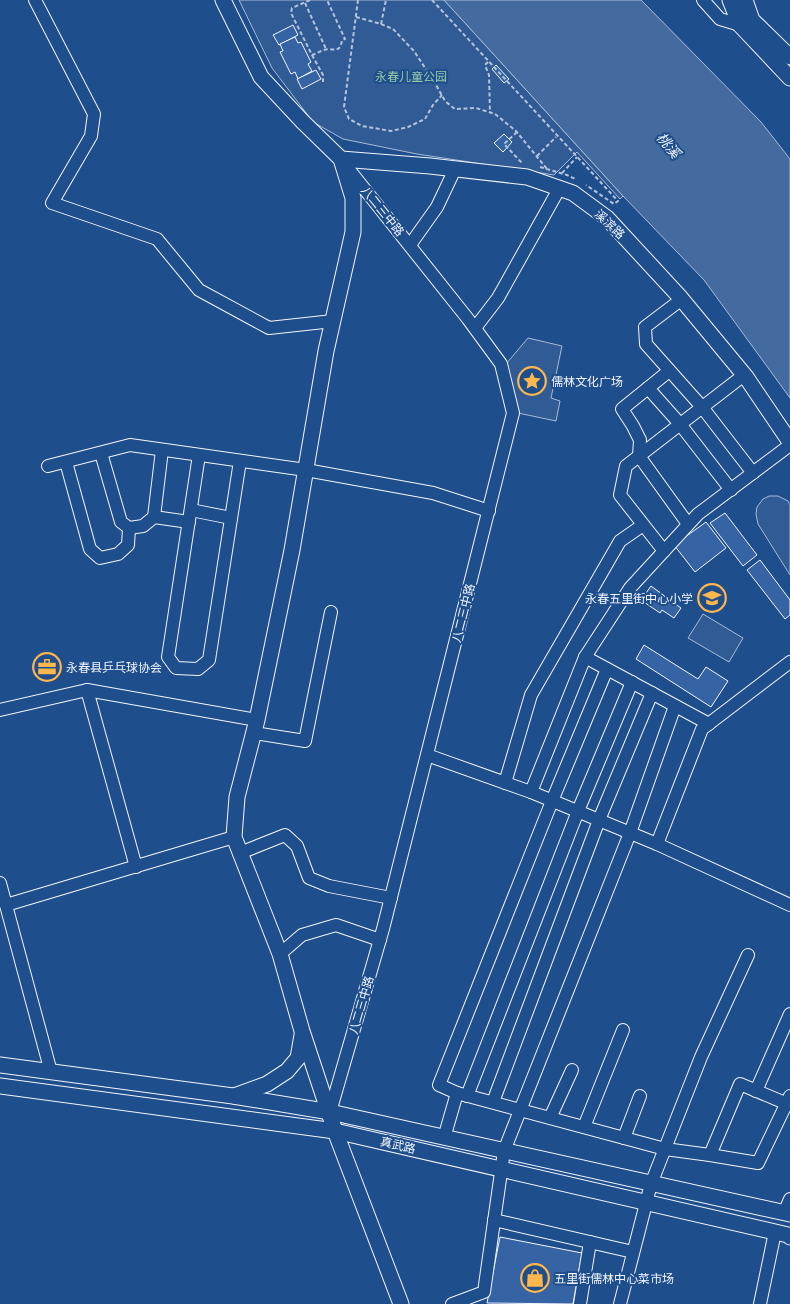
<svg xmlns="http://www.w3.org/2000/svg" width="790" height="1304" viewBox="0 0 790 1304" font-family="Lato,'Noto Sans SC',sans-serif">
  <rect width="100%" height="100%" fill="#1f4e8c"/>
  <g fill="#305b95" stroke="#a8bbd7">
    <path d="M239,0h205l179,196 -3,3 -43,-47 -23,23 -137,-21 -74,-15 -30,-17 -41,-54z"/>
    <path d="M528,338l34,8 -11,52 9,3 -4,20 -38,-8 -12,-49z"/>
    <path d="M769,496h9l10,5 2,4v70l-32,-51 -2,-10 1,-7 6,-8z"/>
    <path d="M703,614l40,24 -14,24 -41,-24z"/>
  </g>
  <path fill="#446ba0" stroke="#a8bbd7" d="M444,0h197l120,122 29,37v239l-86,-118 -81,-84z"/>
  <g fill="#3563a3" stroke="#f2f6ff">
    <path d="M293,25l5,10 -19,10 -6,-10z"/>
    <path d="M295,37l3,6 3,-1 10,20 -3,2 4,7 -14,8 -3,-7 -4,2 -11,-22 3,-1 -3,-7z"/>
    <path d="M496,65l13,14 -5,4 -12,-14z"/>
    <path d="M316,70l5,9 -19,10 -5,-10z"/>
    <path d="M504,134l8,8 -9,10 -9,-9z"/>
    <path d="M725,513l32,42 -14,11 -33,-43z"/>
    <path d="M706,522l20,26 -31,24 -21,-27z"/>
    <path d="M760,560l30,40v15l-5,4 -38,-49z"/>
    <path d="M651,586l30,22 -7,10 -12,-8 -2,3 -19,-13z"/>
    <path d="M644,645l54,34 8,-12 22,14 -17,26 -75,-48z"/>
    <path d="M500,1237l82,16 -9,51 -86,-1z"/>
  </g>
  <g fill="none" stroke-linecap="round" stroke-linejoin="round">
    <defs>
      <g id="minor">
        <path d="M35,0l59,114 -3,22 -39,67 105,36 42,51 70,38 64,-7"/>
        <path d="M703,0l17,19 20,6"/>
        <path d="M410,245l27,-38 18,-38"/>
        <path d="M682,299l-37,28 1,17 56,63 51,66"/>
        <path d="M475,328l23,-30 61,-109"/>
        <path d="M669,371l-47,38 11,17 7,14 -1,16 49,68"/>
        <path d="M648,388l32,36 51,66"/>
        <path d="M101,453l20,69 8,6 14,-2 11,-9 35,5"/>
        <path d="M199,455l-31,202 8,11 22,1 11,-9 31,-199"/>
        <path d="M66,462l24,87 10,9 18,-4 10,-9 1,-17"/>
        <path d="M48,466l82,-21 176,25 127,23 56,18"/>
        <path d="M191,510l40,8"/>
        <path d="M154,517l8,-67"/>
        <path d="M664,551l-44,-56 6,-29 118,-91"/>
        <path d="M585,657l124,67"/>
        <path d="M87,690l49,177"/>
        <path d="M0,710l87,-20 170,30"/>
        <path d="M254,733l51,8 26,-129"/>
        <path d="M427,755l104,37 126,52 133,61"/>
        <path d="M505,783l26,-88 89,-154 23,-16"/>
        <path d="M531,792l54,-135 45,-69 68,-74 92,-69"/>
        <path d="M657,844l45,-115 88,-67"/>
        <path d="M240,853l45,-18 12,11 12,32 20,8 62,12"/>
        <path d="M0,883l51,189"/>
        <path d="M6,905l228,-68"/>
        <path d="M280,954l22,-19 34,-10 44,15"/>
        <path d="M756,1091l34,-77"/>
        <path d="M457,1093l-18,-8 113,-284 55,-132"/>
        <path d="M467,1096l111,-285 54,-129"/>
        <path d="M493,1102l106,-282 53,-127"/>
        <path d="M330,1112l53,-183 130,-516 -12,-49 -33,-45 -125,-157"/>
        <path d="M550,1118l22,-48"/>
        <path d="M584,1127l39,-97"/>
        <path d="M444,1138l13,-45 208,56 45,6 30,-71 50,21"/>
        <path d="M624,1138l16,-42"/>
        <path d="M710,1155l48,8 32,-67"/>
        <path d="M784,1213l6,-14"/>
        <path d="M494,1220l139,32"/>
        <path d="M452,1304l32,-12 20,-141 126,-318 45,-127"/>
        <path d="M580,1304l10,-62"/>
        <path d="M620,1304l31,-120 50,-127 47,-102"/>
        <path d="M760,1304l15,-72"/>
      </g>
      <g id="major">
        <path d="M223,0l38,77 42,45 38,37 12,39v34l-27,119 -34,199 -35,170 -20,77 -3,40 46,117 22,77 33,100 66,173"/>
        <path d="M730,0l10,25 50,53"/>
        <path d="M745,0l7,20 38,37"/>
        <path d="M341,159l89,7 97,11 46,16 34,25 72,78 67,81 44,65"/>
        <path d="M0,1065l233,31 97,16 460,102"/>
        <path d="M0,1086l335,45 453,104 2,2"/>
        <path d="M234,1096l33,-12 20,-13 11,-13 4,-23"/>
      </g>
    </defs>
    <use href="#minor" stroke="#f2f6ff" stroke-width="14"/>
    <use href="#major" stroke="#f2f6ff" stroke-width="17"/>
    <g stroke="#b3c4dc" stroke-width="2" stroke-dasharray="4 2.5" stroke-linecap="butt">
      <path d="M310,0l-18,8 -1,5 21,42c4,-1 8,-4 12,-5 9,-3 16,5 18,-10l3,-1 -18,-39"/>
      <path d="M358,0l-14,107 5,12 13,7 29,5 17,-4 17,-8 8,-14 9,-10"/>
      <path d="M432,0l186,201 -4,3 -28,-19"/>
      <path d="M305,3l21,46"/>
      <path d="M356,17l25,7 12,5 21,22 21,32 10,18 10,8 21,-1 19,6 21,17 31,38"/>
      <path d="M381,24l5,-24"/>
      <path d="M312,55l11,20v7"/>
      <path d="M488,62l-3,3 4,10 1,38"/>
      <path d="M517,132l-13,12 19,20"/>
      <path d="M537,156l19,-19"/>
      <path d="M540,167l27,8 8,4"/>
      <path d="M562,173l15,-16"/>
    </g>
    <use href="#minor" stroke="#1f4e8c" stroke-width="12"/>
    <use href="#major" stroke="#1f4e8c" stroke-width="15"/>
  </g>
  <defs>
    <symbol id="sight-ring" viewBox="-11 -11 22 22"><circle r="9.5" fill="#1f4e8c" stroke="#ffb74d" stroke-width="1.5"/><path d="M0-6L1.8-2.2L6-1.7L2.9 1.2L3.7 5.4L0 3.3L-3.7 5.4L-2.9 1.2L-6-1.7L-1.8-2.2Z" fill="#ffb74d"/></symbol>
    <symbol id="school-ring" viewBox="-11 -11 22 22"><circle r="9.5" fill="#1f4e8c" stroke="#ffb74d" stroke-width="1.5"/><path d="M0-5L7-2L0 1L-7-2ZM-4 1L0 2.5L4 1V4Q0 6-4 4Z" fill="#ffb74d"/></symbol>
    <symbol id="office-ring" viewBox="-11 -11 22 22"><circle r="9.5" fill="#1f4e8c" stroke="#ffb74d" stroke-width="1.5"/><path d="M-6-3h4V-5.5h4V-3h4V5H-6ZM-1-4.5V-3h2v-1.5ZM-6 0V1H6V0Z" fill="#ffb74d"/></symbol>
    <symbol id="shop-ring" viewBox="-11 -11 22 22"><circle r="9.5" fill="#1f4e8c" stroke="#ffb74d" stroke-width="1.5"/><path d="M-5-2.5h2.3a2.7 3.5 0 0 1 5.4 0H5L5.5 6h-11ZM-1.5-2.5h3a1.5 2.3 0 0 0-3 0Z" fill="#ffb74d"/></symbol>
  </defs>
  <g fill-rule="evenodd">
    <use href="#sight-ring" x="516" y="365" width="32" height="32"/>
    <use href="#school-ring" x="696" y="582" width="32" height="32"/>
    <use href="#office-ring" x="31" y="651" width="32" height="32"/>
    <use href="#shop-ring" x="519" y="1262" width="32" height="32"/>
  </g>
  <g text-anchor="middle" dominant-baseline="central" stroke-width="4" stroke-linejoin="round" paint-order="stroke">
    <g font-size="12" fill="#97c8a6" stroke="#1f4e8c">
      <text x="411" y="76">永春儿童公园</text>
    </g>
    <g font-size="12" fill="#f2f6ff" stroke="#1f4e8c">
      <text transform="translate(383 211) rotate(51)">八二三中路</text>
      <text transform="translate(610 224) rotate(43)">溪滨路</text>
      <text transform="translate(463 613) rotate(-76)">八二三中路</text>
      <text transform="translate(361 1005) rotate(-74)">八二三中路</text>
      <text transform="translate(398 1145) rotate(13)">真武路</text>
    </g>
    <g font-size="12" fill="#f2f6ff" stroke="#1f4e8c" text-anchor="start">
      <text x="551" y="381">儒林文化广场</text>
      <text x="693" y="598" text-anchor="end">永春五里街中心小学</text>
      <text x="66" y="667">永春县乒乓球协会</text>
      <text x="554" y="1278">五里街儒林中心菜市场</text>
    </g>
    <g font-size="14" font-style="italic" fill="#f2f6ff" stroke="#1f4e8c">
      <text transform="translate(669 145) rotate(50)">桃溪</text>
    </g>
  </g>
</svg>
